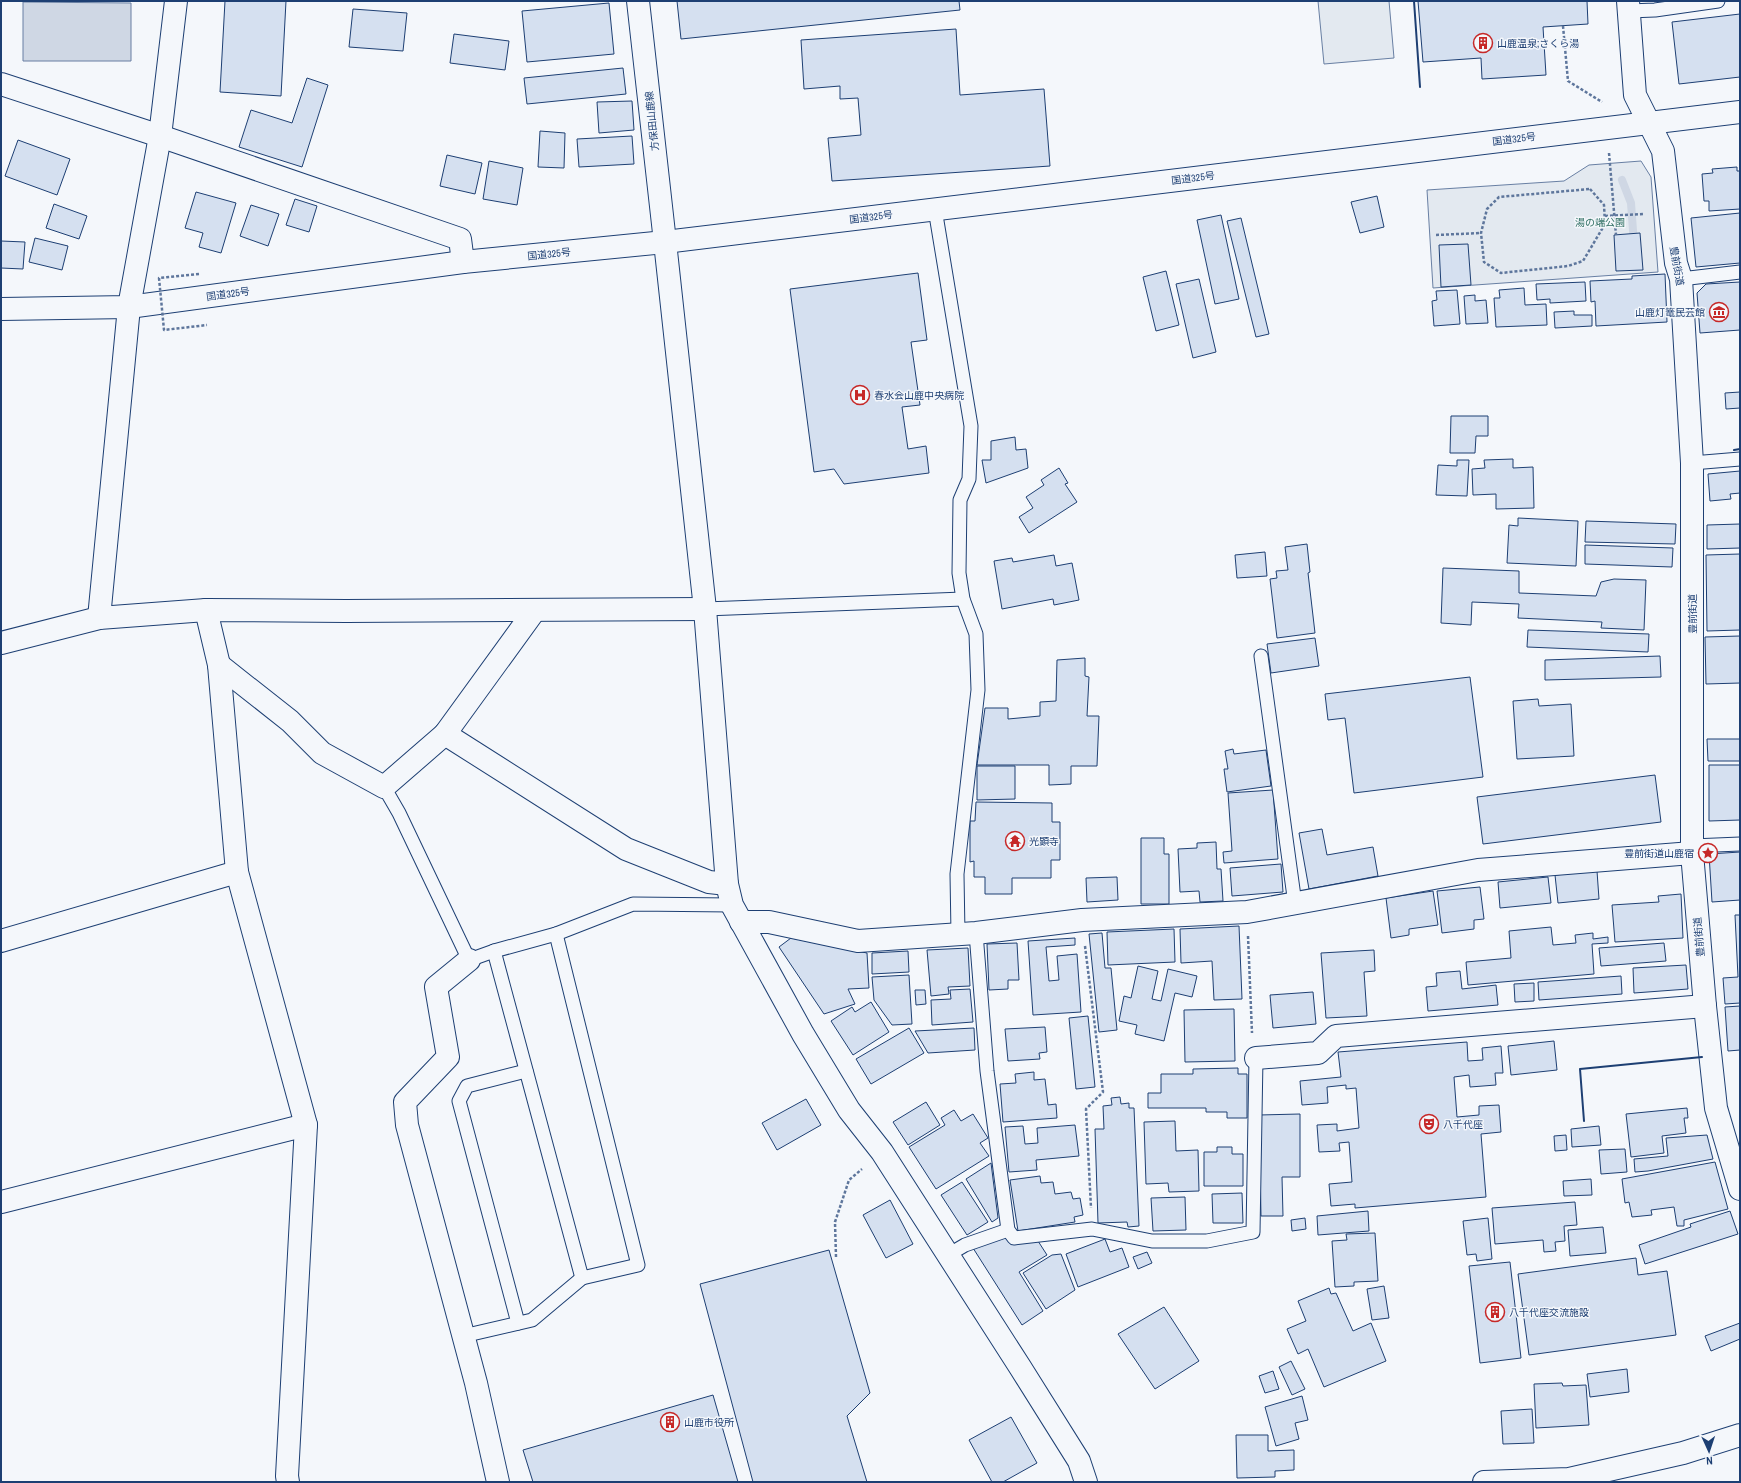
<svg xmlns="http://www.w3.org/2000/svg" width="1741" height="1483" viewBox="0 0 1741 1483" font-family="'Archivo Narrow','Noto Sans JP',sans-serif">
  <rect width="100%" height="100%" fill="#f4f7fb"/>
  <g fill="#e3e9f0" stroke="#687fa3">
    <path d="M1318,1h71l5,57 -70,6z"/>
    <path d="M1641,161l10,16 7,95 -225,16 -6,-98 137,-9 25,-16z"/>
  </g>
  <path fill="#cfd7e4" stroke="#687fa3" d="M23,2l108,1v58h-108z"/>
  <g fill="none" stroke-linecap="round" stroke-linejoin="round">
    <path stroke="#cfd7e4" stroke-width="8" d="M1622,180l9,23 3,41"/>
  </g>
  <g fill="#d5e0f0" stroke="#1d3f73">
    <path d="M225,1h61l-5,95 -61,-4z"/>
    <path d="M677,1h282l1,9 -279,29z"/>
    <path d="M1418,1h169l1,23 -45,3 3,48 -64,4 -1,-21 -58,4z"/>
    <path d="M609,3l5,51 -87,8 -5,-51z"/>
    <path d="M353,9l54,4 -4,38 -54,-4z"/>
    <path d="M1740,14v63l-61,7 -7,-62z"/>
    <path d="M956,29l4,66 84,-6 6,77 -218,15 -4,-43 33,-3 -3,-37 -18,1v-13l-36,3 -3,-49z"/>
    <path d="M454,34l55,7 -4,29 -55,-7z"/>
    <path d="M623,68l3,26 -99,10 -3,-26z"/>
    <path d="M307,78l21,7 -26,82 -63,-20 12,-37 41,13z"/>
    <path d="M632,101l2,29 -35,3 -2,-31z"/>
    <path d="M540,131l25,2 -1,35 -26,-1z"/>
    <path d="M632,136l2,28 -55,3 -2,-28z"/>
    <path d="M18,140l52,19 -13,36 -52,-19z"/>
    <path d="M447,155l35,8 -7,31 -35,-8z"/>
    <path d="M489,161l34,7 -6,37 -34,-6z"/>
    <path d="M1737,167v4h3v38l-31,2v-10h-5l-2,-27 11,-1 -1,-4z"/>
    <path d="M196,192l40,11 -15,50 -22,-6 4,-14 -18,-5z"/>
    <path d="M1377,196l7,31 -24,6 -9,-31z"/>
    <path d="M295,199l22,7 -8,26 -23,-7z"/>
    <path d="M54,204l33,12 -8,23 -33,-11z"/>
    <path d="M251,205l28,9 -11,32 -28,-10z"/>
    <path d="M1740,213v50l-44,4 -5,-49z"/>
    <path d="M1221,215l18,84 -24,5 -18,-84z"/>
    <path d="M1241,218l28,116 -13,3 -29,-116z"/>
    <path d="M1640,233l3,37 -27,1 -2,-36z"/>
    <path d="M35,238l33,8 -6,24 -33,-8z"/>
    <path d="M1,241l24,1 -2,27 -22,-1z"/>
    <path d="M1468,244l3,41 -30,2 -2,-42z"/>
    <path d="M1166,271l13,54 -23,6 -13,-54z"/>
    <path d="M918,273l9,67 -16,2 9,63 -18,2 6,42 18,-3 3,27 -85,11 -10,-15 -20,3 -24,-183z"/>
    <path d="M1665,274l2,48 -71,4 -1,-25 -4,1 -1,-21 42,-2v-3z"/>
    <path d="M1199,279l17,73 -23,6 -17,-74z"/>
    <path d="M1585,282l1,19 -36,2v-4l-13,1 -1,-16z"/>
    <path d="M1740,282v48l-40,3 -3,-40 9,-9z"/>
    <path d="M1524,288l1,17 21,-1 1,21 -51,2 -2,-29h6l-1,-8z"/>
    <path d="M1457,290l3,34 -26,2 -2,-25 5,-1 -1,-9z"/>
    <path d="M1475,295v6l11,-1 2,23 -22,1 -2,-28z"/>
    <path d="M1574,311v4h18v11l-37,2 -1,-16z"/>
    <path d="M1740,392v16l-14,1 -1,-16z"/>
    <path d="M1451,416h37v20h-12l-1,17h-25z"/>
    <path d="M1015,437l1,13 10,-1 2,19 -42,15 -4,-23h9v-19z"/>
    <path d="M1513,459v9l20,-1 1,41 -38,1v-15l-23,1 -1,-26 13,-1 -1,-8z"/>
    <path d="M1457,460h12l-2,36 -31,-1 2,-30 19,1z"/>
    <path d="M1059,468l9,15 -3,1 12,18 -48,31 -10,-16 14,-9 -7,-11 18,-12 -3,-5z"/>
    <path d="M1740,471v22l-10,1 1,5 -21,2 -2,-27z"/>
    <path d="M1518,518l60,3 -2,45 -69,-3 2,-38 9,1z"/>
    <path d="M1586,521l90,3 -1,20 -90,-2z"/>
    <path d="M1740,524v24l-33,1v-24z"/>
    <path d="M1307,544l3,28 -2,1 7,60 -38,5 -7,-59 7,-1 -1,-7 12,-1 -3,-23z"/>
    <path d="M1585,545l88,3 -1,19 -87,-3z"/>
    <path d="M1265,552l2,24 -30,2 -2,-23z"/>
    <path d="M1740,554v76l-33,1 -1,-76z"/>
    <path d="M1054,555l2,11 16,-3 7,37 -25,5 -1,-6 -51,10 -8,-48 18,-3 1,4z"/>
    <path d="M1443,568l76,3v22l77,3 5,-14 13,-3 32,1 -2,50 -43,-2 1,-6 -84,-4 1,-14 -47,-2 -1,23 -30,-2z"/>
    <path d="M1528,630l121,4 -1,18 -121,-5z"/>
    <path d="M1740,636v47l-34,1 -1,-47z"/>
    <path d="M1315,638l4,28 -48,7 -4,-29z"/>
    <path d="M1660,656l1,21 -116,3v-20z"/>
    <path d="M1085,658v18l4,1 -2,39h12l-2,50h-26v18l-22,1v-20h-72l8,-57h23v11l32,-3v-14l16,-1 1,-41z"/>
    <path d="M1470,677l13,100 -129,16 -9,-75 -17,2 -3,-26z"/>
    <path d="M1538,699l1,7 32,-2 3,52 -57,3 -4,-58z"/>
    <path d="M1707,739h33v22h-32z"/>
    <path d="M1233,749l1,5 32,-4 5,36 -44,6 -3,-23h4l-3,-18z"/>
    <path d="M1709,765h31v55l-31,1z"/>
    <path d="M977,766h38v33l-38,1z"/>
    <path d="M1655,775l6,47 -178,22 -6,-47z"/>
    <path d="M1273,790l5,69 -54,4 -1,-11 9,-1 -4,-58z"/>
    <path d="M976,802l76,1v19h8v38h-9v18h-39v16h-27v-17h-11v-16l-4,1v-41h5z"/>
    <path d="M1322,829l5,26 46,-8 5,29 -69,13 -10,-56z"/>
    <path d="M1141,838h23v16h5v50h-28z"/>
    <path d="M1216,842l1,27h4l2,32 -23,1 -1,-11 -19,1 -2,-43 19,-1v-5z"/>
    <path d="M1740,852v48l-28,2 -3,-48z"/>
    <path d="M1281,864l2,28 -51,4 -2,-28z"/>
    <path d="M1597,871l2,28 -41,4 -3,-28z"/>
    <path d="M1117,877l1,23 -31,2 -1,-24z"/>
    <path d="M1548,877l3,26 -51,5 -2,-26z"/>
    <path d="M1480,887l4,32 -10,1v9l-32,4 -5,-42z"/>
    <path d="M1433,891l5,34 -29,4v6l-18,3 -5,-40z"/>
    <path d="M1681,894l2,44 -68,4 -3,-37 47,-3 -1,-6z"/>
    <path d="M1735,915h5v88l-15,1 -2,-26 15,-1z"/>
    <path d="M1239,926l3,73 -28,1 -2,-39 -31,2 -1,-34z"/>
    <path d="M1551,927l2,18 23,-2 -1,-8 18,-2v6l15,-2v6l-16,1 2,30 -126,11 -2,-23 45,-4 -2,-27z"/>
    <path d="M1174,929l1,33 -67,3 -1,-33z"/>
    <path d="M1102,933l3,35h6l6,62 -18,2 -10,-98z"/>
    <path d="M791,938l76,15 2,35 -21,1 7,15 -31,10 -45,-67z"/>
    <path d="M1075,938v7l-29,2 3,34 10,-1 -2,-24 20,-2 4,58 -48,3 -5,-74z"/>
    <path d="M1017,943l2,37h-11v9l-19,1 -2,-46z"/>
    <path d="M1664,943l2,18 -65,5 -2,-18z"/>
    <path d="M968,948l2,38 -22,1 1,7 -18,2 -4,-46z"/>
    <path d="M1374,950l1,21 -11,1 3,44 -41,2 -5,-65z"/>
    <path d="M908,951l1,21 -37,2v-21z"/>
    <path d="M1686,965l2,24 -54,4 -1,-25z"/>
    <path d="M1138,966l20,5 -6,28 9,2 7,-32 29,7 -5,21 -17,-4 -11,48 -29,-7 2,-9 -18,-4 5,-25 7,2z"/>
    <path d="M1460,971l2,18 34,-4 2,20 -70,6 -2,-24 11,-1 -1,-13z"/>
    <path d="M909,975l3,49 -20,1 -18,-25 -2,-23z"/>
    <path d="M1621,976l1,18 -83,6 -1,-18z"/>
    <path d="M1534,983v18l-19,1 -1,-18z"/>
    <path d="M970,989l3,33 -41,3 -1,-25 20,-1 -1,-9z"/>
    <path d="M915,990h10l1,14 -10,1z"/>
    <path d="M1313,992l3,32 -43,4 -3,-33z"/>
    <path d="M871,1002l18,30 -36,23 -22,-34 21,-14 3,5z"/>
    <path d="M1740,1006v44l-12,1 -3,-44z"/>
    <path d="M1234,1009l1,52 -50,1 -1,-52z"/>
    <path d="M1088,1016l7,71 -19,2 -7,-71z"/>
    <path d="M1045,1027l2,25 -8,1 1,6 -32,2 -3,-32z"/>
    <path d="M909,1028l15,25 -53,31 -15,-25z"/>
    <path d="M974,1028l1,22 -47,3 -13,-22z"/>
    <path d="M1554,1041l3,29 -46,5 -3,-29z"/>
    <path d="M1467,1042l1,19 15,-1 -1,-12 19,-2 2,27h-8l1,12 -26,2 -1,-12 -15,2 3,40 22,-2v-9l20,-1 2,27 -20,2 5,63 -131,11v-4l-24,2 -2,-22 23,-2 -3,-40 -10,1 1,8 -21,1 -2,-27 20,-1v7l22,-3 -3,-40 -10,1v-4l-19,2 1,16 -26,2 -2,-24 41,-4 -3,-25z"/>
    <path d="M1238,1068v6h9v44h-20v-6h-21v-4h-58v-15h13v-19h32v-5z"/>
    <path d="M1034,1072v8l11,-1 3,26 8,-1 1,14 -54,4 -3,-38 16,-1 -1,-9z"/>
    <path d="M1120,1097l1,7 8,-1v5h5l5,118 -11,1 -1,-5 -29,1 -3,-94h9l-1,-23 9,-1 -1,-7z"/>
    <path d="M806,1099l15,26 -44,25 -15,-27z"/>
    <path d="M926,1102l14,23 -32,20 -15,-23z"/>
    <path d="M1687,1108l1,10h-4l2,15 -24,3 2,17 -33,4 -5,-43z"/>
    <path d="M954,1110l7,11 12,-7 15,24 -8,5 9,13 -53,33 -27,-42 36,-22 -4,-7z"/>
    <path d="M1300,1114v63h-18l1,39h-22l-2,-101z"/>
    <path d="M1175,1121l1,30 22,-1 1,41 -30,1 -1,-9 -22,1 -2,-62z"/>
    <path d="M1075,1125l4,31 -43,4 1,10 -28,2 -4,-45 18,-1 2,18 13,-1 -1,-15z"/>
    <path d="M1599,1126l2,19 -29,2 -1,-18z"/>
    <path d="M1566,1135l1,15 -12,1 -1,-15z"/>
    <path d="M1707,1135l6,24 -65,12 -13,1 -1,-13 34,-3 -2,-18z"/>
    <path d="M1217,1147h15v7h11v32h-39v-34h13z"/>
    <path d="M1625,1149l2,23 -26,2 -2,-24z"/>
    <path d="M1715,1162l13,47 -44,11v6h-7l-3,-19 -23,3 1,5 -20,2 -3,-15 -4,1 -3,-24z"/>
    <path d="M991,1163l7,55 -6,4 -26,-43z"/>
    <path d="M1040,1176l1,7 12,-1 2,12 16,-2 2,7 7,-1 3,17 -9,2 1,5 -57,9 -8,-51z"/>
    <path d="M1591,1179l1,16 -28,1 -1,-15z"/>
    <path d="M962,1182l26,40 -21,13 -26,-40z"/>
    <path d="M1242,1193l1,30h-30l-1,-29z"/>
    <path d="M1185,1197l1,33 -33,1 -2,-33z"/>
    <path d="M890,1200l23,44 -27,14 -23,-43z"/>
    <path d="M1575,1202l2,23 -13,1 1,15 -10,1 1,9 -12,1 -1,-12 -48,4 -3,-36z"/>
    <path d="M1368,1211l1,20 -51,4 -1,-19z"/>
    <path d="M1730,1211l8,23 -93,30 -6,-19 52,-18 -1,-3z"/>
    <path d="M1305,1218l1,11 -14,2 -1,-11z"/>
    <path d="M1488,1218l4,41 -15,2 -1,-7 -9,1 -4,-34z"/>
    <path d="M1603,1227l3,26 -36,3 -2,-26z"/>
    <path d="M1375,1233l3,48 -24,1v4l-19,1 -3,-46 15,-1 -1,-6z"/>
    <path d="M1005,1237l33,4 9,14 -28,17 24,39 -21,14 -49,-77z"/>
    <path d="M1105,1239l5,13 12,-4 7,19 -51,20 -12,-33z"/>
    <path d="M829,1250l41,143 -23,23 20,66h-114l-53,-198z"/>
    <path d="M1147,1252l5,11 -14,6 -5,-12z"/>
    <path d="M1061,1254l14,36 -29,19 -23,-36 29,-18z"/>
    <path d="M1636,1258l2,17 29,-4 9,64 -147,20 -11,-81z"/>
    <path d="M1510,1262l11,96 -41,5 -11,-97z"/>
    <path d="M1384,1286l5,32 -17,2 -5,-31z"/>
    <path d="M1329,1288l2,6 5,-1 17,38 18,-8 15,38 -62,26 -16,-38 -10,5 -11,-25 19,-8 -8,-20z"/>
    <path d="M1164,1307l35,54 -44,28 -37,-55z"/>
    <path d="M1740,1323v16l-29,12 -6,-15z"/>
    <path d="M1291,1361l14,28 -13,6 -13,-28z"/>
    <path d="M1627,1369l2,23 -39,5 -3,-23z"/>
    <path d="M1273,1371l6,18 -14,4 -6,-17z"/>
    <path d="M1562,1383l1,3 23,-1 3,40 -53,3 -2,-44z"/>
    <path d="M713,1395l25,87h-205l-10,-32z"/>
    <path d="M1302,1396l6,24 -13,3 4,16 -23,7 -11,-39z"/>
    <path d="M1532,1409l2,34 -31,1 -2,-33z"/>
    <path d="M1011,1417l26,46 -34,19h-11l-23,-42z"/>
    <path d="M1236,1435h32v16l26,-1v20l-19,1v6l-38,1z"/>
  </g>
  <g fill="none" stroke-linecap="round" stroke-linejoin="round">
    <defs>
      <g id="service">
        <path d="M1629,11l26,-1 63,-9"/>
        <path d="M935,209l36,217 -2,53 -9,21 -1,73 4,26 13,35 2,56 -21,184 1,60"/>
        <path d="M1681,279l59,-7"/>
        <path d="M1692,463l48,-4"/>
        <path d="M705,609l258,-10"/>
        <path d="M1261,656l34,248"/>
        <path d="M384,787l15,26 70,147 25,-9 62,-17 77,-30 99,1"/>
        <path d="M1692,846l48,-2"/>
        <path d="M976,933l11,138 21,159 6,8 78,-9 60,12h55l46,-9 3,-174"/>
        <path d="M494,951l88,327 56,-13 -82,-331"/>
        <path d="M948,1255l17,-10 43,-15"/>
        <path d="M518,1323l-59,-222 8,-15 59,-15"/>
        <path d="M463,1336l69,-16 50,-42"/>
      </g>
      <g id="minor">
        <path d="M1628,1l7,94 28,56 13,112 5,16 11,184v390l13,153 11,102 24,81"/>
        <path d="M1,84l159,52 300,103 3,23"/>
        <path d="M206,610l13,55 18,207 69,253 -19,351 1,6"/>
        <path d="M99,618l30,-311 31,-171 16,-135"/>
        <path d="M1,643l98,-25 107,-8 140,1 359,-2"/>
        <path d="M219,665l71,56 32,32 62,34 61,-53 90,-124"/>
        <path d="M445,734l181,115 83,33 18,2"/>
        <path d="M741,922h28l89,19 118,-8 106,-13 165,-8 231,-42 214,-17"/>
        <path d="M1,941l236,-69"/>
        <path d="M469,960l-33,27 12,70 -43,45 2,23 69,258 22,99"/>
        <path d="M1256,1058l62,-5 18,-17 369,-30"/>
        <path d="M1,1202l305,-77"/>
      </g>
      <g id="tertiary">
        <path d="M665,242l40,367 22,275 5,21 71,129 46,76 33,42 138,215 59,94 7,21"/>
        <path d="M1484,1482l85,-3 114,-26 57,-18"/>
      </g>
      <path id="secondary" d="M638,1l27,241"/>
      <path id="trunk" d="M1,309l128,-2 334,-45 202,-20 1075,-130"/>
    </defs>
    <use href="#service" stroke="#1d3f73" stroke-width="15"/>
    <use href="#minor" stroke="#1d3f73" stroke-width="24"/>
    <use href="#tertiary" stroke="#1d3f73" stroke-width="24"/>
    <use href="#secondary" stroke="#1d3f73" stroke-width="24"/>
    <use href="#trunk" stroke="#1d3f73" stroke-width="24"/>
    <g stroke="#5e769c" stroke-width="2.5" stroke-dasharray="3 2" stroke-linecap="butt">
      <path d="M1563,26l5,55 34,21"/>
      <path d="M1609,153l7,82"/>
      <path d="M1590,189l14,16 1,19 -22,37 -15,5 -67,7 -17,-11 -3,-29 6,-24 12,-12z"/>
      <path d="M1605,216l39,-2"/>
      <path d="M1436,235l45,-2"/>
      <path d="M1248,936l4,97"/>
      <path d="M1085,946l18,146 -17,17 5,99"/>
      <path d="M836,1257l-1,-35 14,-42 13,-11"/>
    </g>
    <use href="#service" stroke="#f4f7fb" stroke-width="13"/>
    <use href="#minor" stroke="#f4f7fb" stroke-width="22"/>
    <use href="#tertiary" stroke="#f4f7fb" stroke-width="22"/>
    <use href="#secondary" stroke="#f4f7fb" stroke-width="22"/>
    <use href="#trunk" stroke="#f4f7fb" stroke-width="22"/>
    <path stroke="#5e769c" stroke-width="2.5" stroke-dasharray="3 2" stroke-linecap="butt" d="M199,274l-40,4 5,52 43,-5"/>
    <g stroke="#1d3f73" stroke-width="2">
      <path d="M1414,1l6,86"/>
      <path d="M1734,450l6,-1"/>
      <path d="M1584,1121l-4,-52 122,-12"/>
    </g>
  </g>
  <defs>
    <symbol id="building-ring" viewBox="-11 -11 22 22"><circle r="9.5" fill="#f4f7fb" stroke="#c62828" stroke-width="1.5"/><path d="M-4-6H4V6H1V3H-1V6H-4ZM-2.5-4.3h1.7v1.8h-1.7ZM.8-4.3h1.7v1.8H.8ZM-2.5-1h1.7V.8h-1.7ZM.8-1h1.7V.8H.8Z" fill="#c62828"/></symbol>
    <symbol id="museum-ring" viewBox="-11 -11 22 22"><circle r="9.5" fill="#f4f7fb" stroke="#c62828" stroke-width="1.5"/><path d="M0-6L6-3V-2H-6V-3ZM-5-1h2V3h-2ZM-1-1h2V3h-2ZM3-1h2V3H3ZM-6 4H6V6H-6Z" fill="#c62828"/></symbol>
    <symbol id="hospital-ring" viewBox="-11 -11 22 22"><circle r="9.5" fill="#f4f7fb" stroke="#c62828" stroke-width="1.5"/><path d="M-5-5h3v3.5h4V-5h3V5h-3V1.5h-4V5h-3Z" fill="#c62828"/></symbol>
    <symbol id="temple-ring" viewBox="-11 -11 22 22"><circle r="9.5" fill="#f4f7fb" stroke="#c62828" stroke-width="1.5"/><path d="M0-6L5-2H3V0L6.5 2.5H4V6H1.5V3h-3V6H-4V2.5H-6.5L-3 0V-2H-5Z" fill="#c62828"/></symbol>
    <symbol id="sight-ring" viewBox="-11 -11 22 22"><circle r="9.5" fill="#f4f7fb" stroke="#c62828" stroke-width="1.5"/><path d="M0-6L1.8-2.2L6-1.7L2.9 1.2L3.7 5.4L0 3.3L-3.7 5.4L-2.9 1.2L-6-1.7L-1.8-2.2Z" fill="#c62828"/></symbol>
    <symbol id="theatre-ring" viewBox="-11 -11 22 22"><circle r="9.5" fill="#f4f7fb" stroke="#c62828" stroke-width="1.5"/><path d="M-5-5.5Q0-4 5-5.5V0Q5 5 0 6Q-5 5-5 0ZM-3.3-2.5H-1v1.5H-3.3ZM1-2.5H3.3v1.5H1ZM-2.8 1Q0 5.5 2.8 1Z" fill="#c62828"/></symbol>
  </defs>
  <g fill-rule="evenodd">
    <use href="#building-ring" x="1472" y="32" width="22" height="22"/>
    <use href="#museum-ring" x="1708" y="301" width="22" height="22"/>
    <use href="#hospital-ring" x="849" y="384" width="22" height="22"/>
    <use href="#temple-ring" x="1004" y="830" width="22" height="22"/>
    <use href="#sight-ring" x="1697" y="842" width="22" height="22"/>
    <use href="#theatre-ring" x="1418" y="1113" width="22" height="22"/>
    <use href="#building-ring" x="1484" y="1301" width="22" height="22"/>
    <use href="#building-ring" x="659" y="1411" width="22" height="22"/>
  </g>
  <g text-anchor="middle" dominant-baseline="central" stroke-width="3" stroke-linejoin="round" paint-order="stroke">
    <g font-size="10" fill="#1d3f73" stroke="#f4f7fb" text-anchor="start">
      <text x="1497" y="43">山鹿温泉;さくら湯</text>
      <text x="1705" y="312" text-anchor="end">山鹿灯篭民芸館</text>
      <text x="874" y="395">春水会山鹿中央病院</text>
      <text x="1029" y="841">光顕寺</text>
      <text x="1694" y="853" text-anchor="end">豊前街道山鹿宿</text>
      <text x="1443" y="1124">八千代座</text>
      <text x="1509" y="1312">八千代座交流施設</text>
      <text x="684" y="1422">山鹿市役所</text>
    </g>
    <g font-size="10" fill="#1d3f73" stroke="#f4f7fb">
      <text transform="translate(652 121) rotate(-96)">方保田山鹿線</text>
      <text transform="translate(1514 139) rotate(-7)">国道325号</text>
      <text transform="translate(1193 178) rotate(-7)">国道325号</text>
      <text transform="translate(871 217) rotate(-7)">国道325号</text>
      <text transform="translate(549 254) rotate(-6)">国道325号</text>
      <text transform="translate(1677 266) rotate(80)">豊前街道</text>
      <text transform="translate(228 294) rotate(-8)">国道325号</text>
      <text transform="translate(1692 614) rotate(-90)">豊前街道</text>
      <text transform="translate(1699 937) rotate(-95)">豊前街道</text>
    </g>
    <g font-size="10" fill="#2c6c60" stroke="#f4f7fb">
      <text x="1600" y="222">湯の端公園</text>
    </g>
  </g>
  <rect width="1741" height="1483" fill="none" stroke="#1d3f73" stroke-width="4"/>
  <g transform="translate(1709 1451) rotate(177)" stroke="#f4f7fb" stroke-width="3" paint-order="stroke">
  <path d="M0-3L7 15L0 10L-7 15Z" fill="#1d3f73"/>
  <text y="-6" font-size="11" font-weight="bold" text-anchor="middle" fill="#1d3f73">N</text>
  </g>
</svg>
